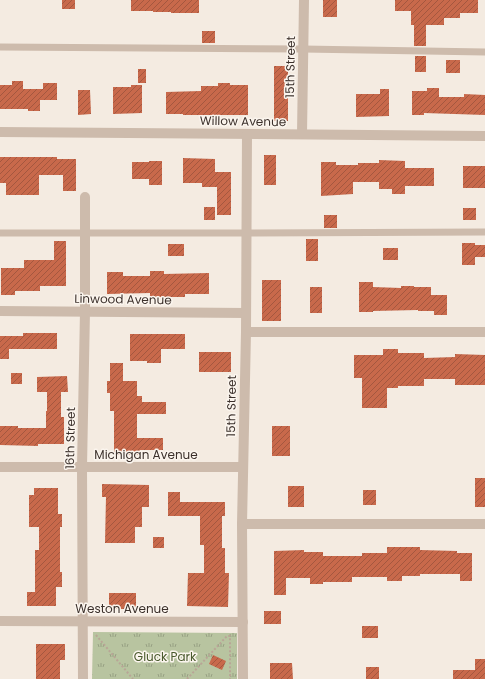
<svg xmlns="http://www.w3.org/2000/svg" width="485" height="679" viewBox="0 0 485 679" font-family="Poppins,sans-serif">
  <defs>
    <pattern id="park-tufts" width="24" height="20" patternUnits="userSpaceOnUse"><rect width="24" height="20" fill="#b8c4a0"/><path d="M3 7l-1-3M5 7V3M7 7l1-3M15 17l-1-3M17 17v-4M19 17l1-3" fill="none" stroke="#97a083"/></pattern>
    <pattern id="building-hatch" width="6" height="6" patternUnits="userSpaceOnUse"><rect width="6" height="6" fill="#c8694b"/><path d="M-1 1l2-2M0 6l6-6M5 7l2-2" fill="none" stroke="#a4573f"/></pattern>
  </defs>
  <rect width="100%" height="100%" fill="#f4ebe1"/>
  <path fill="url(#park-tufts)" d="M93,632l144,1v46h-145z"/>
  <g fill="url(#building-hatch)">
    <rect x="62" y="0" width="13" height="9"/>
    <path d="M131,0h68v13h-28v-1h-18v-1h-22z"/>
    <rect x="323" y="0" width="14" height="17"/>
    <path d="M395,0h83v13h-18v5h-16v7h-18v21h-12v-21h-3v-14h-16z"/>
    <rect x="202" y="31" width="13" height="12"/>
    <rect x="415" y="56" width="11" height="16"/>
    <rect x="446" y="60" width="14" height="13"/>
    <rect x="274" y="66" width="14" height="55"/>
    <rect x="138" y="69" width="8" height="14"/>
    <path d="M12,81h11v8h20v-6h14v17h-17v11h-12v-2h-28v-24h12z"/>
    <path d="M218,83h12v2h18v30h-65v-1h-17v-22l35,-1v-5h17z"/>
    <path d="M131,85h11v28l-29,1v-27h18z"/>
    <path d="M427,88h12v9h25v-3l21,1v20l-61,-2v2h-12v-24h15z"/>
    <path d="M380,89h9v27l-33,1v-23h24z"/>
    <path d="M78,90h12l1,24 -13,1z"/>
    <rect x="264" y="155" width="12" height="30"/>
    <path d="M0,157h57v2h19v32h-13v-16h-24v20h-33v-12h-6z"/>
    <path d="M183,158l32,1v13h16v43h-14v-28h-15v-4h-19z"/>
    <path d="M379,160l26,1v7h29v18h-29v8h-13v-5h-13v-7h-26v12l-32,2v-34h15v3h22v-2h21z"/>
    <path d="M149,161h13v24h-13v-6h-17v-17h17z"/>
    <rect x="463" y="166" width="22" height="22"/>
    <rect x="204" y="207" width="11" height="13"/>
    <rect x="463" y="208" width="13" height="12"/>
    <rect x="324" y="215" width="13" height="13"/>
    <rect x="306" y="239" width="12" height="22"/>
    <path d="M54,241h12v45h-26v5h-25v4h-14v-27h23v-8h30z"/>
    <path d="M462,243h13v2h10v12h-10v8h-13z"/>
    <rect x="168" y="244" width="16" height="12"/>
    <rect x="383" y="248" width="15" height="12"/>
    <path d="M150,271h14v3l45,-1v21h-24v3h-35v-4l-43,1v-22h16v4h27z"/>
    <rect x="262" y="280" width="19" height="41"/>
    <path d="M359,282h14v5l28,1v-2h13v1h17v8h16v20h-13v-4h-16v-1l-45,1v1h-14z"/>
    <rect x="310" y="287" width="12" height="26"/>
    <path d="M23,333h34v16h-48v10h-9v-23h23z"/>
    <path d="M130,334h55v15h-24v14h-14v-2h-17z"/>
    <path d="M383,349h15v4h26v5l31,-1v-3l30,1v30h-30v-6h-31v7h-26v2h-11v20h-25v-30h-8v-23h29z"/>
    <rect x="199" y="352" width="32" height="20"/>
    <path d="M110,363h13v18h14v15h5v6h24v12h-29v24h26v12h-23v5h-26v-44h-4v-18h-3v-12h3z"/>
    <rect x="11" y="373" width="11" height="11"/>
    <path d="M67,376l1,16h-7v25h3v27h-26v2l-38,-1v-19h18v2h28v-17h1v-19h-10v-15z"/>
    <rect x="272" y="426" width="18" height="30"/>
    <rect x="475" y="478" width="10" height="29"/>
    <path d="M102,484l47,1v22h-7v20h-7v16h-30l1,-46h-4z"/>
    <rect x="288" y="486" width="16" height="21"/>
    <path d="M34,488h24v26h4v13h-2v45h2v15h-6v19h-29v-14h8v-42h4v-23h-10v-32h5z"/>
    <rect x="363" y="490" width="13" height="15"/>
    <path d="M168,492h12v10h45v14h-3v32h3v25h4l-1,34 -41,-1 1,-33h16v-28h-4v-29h-32z"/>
    <rect x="153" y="537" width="11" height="11"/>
    <path d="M387,547h33v3l37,1v2h15v28h-12v-7h-40v2h-18v5h-15v-4h-35v5h-29v2h-13v-6h-24v17h-12v-44l30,-1v2h19v4h39v-3h25z"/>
    <rect x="109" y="593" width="27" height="16"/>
    <rect x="264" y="611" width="17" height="13"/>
    <rect x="362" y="626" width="16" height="12"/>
    <path d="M36,644h29v16h-5v19h-24z"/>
    <path d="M213,655l13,6 -4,9 -13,-6z"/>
    <path d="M475,659h10v20h-32v-9h22z"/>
    <path d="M270,663h22l1,16h-23z"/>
    <rect x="366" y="667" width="13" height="12"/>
  </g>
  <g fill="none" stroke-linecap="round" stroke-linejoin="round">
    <g stroke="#b9a596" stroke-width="2" stroke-dasharray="2 2" stroke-linecap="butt">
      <path d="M96,635l37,44"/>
      <path d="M187,679l40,-43h3v43"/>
    </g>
    <g stroke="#cdbbac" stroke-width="7">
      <path d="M0,47l303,2 182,3"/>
      <path d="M0,233h246l239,-1"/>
    </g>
    <g stroke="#cdbbac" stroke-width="10">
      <path d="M0,132l485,4"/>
      <path d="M302,134l2,-134"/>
      <path d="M0,311l246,2"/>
      <path d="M246,332h239"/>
      <path d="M0,467h243"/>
      <path d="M242,524h243"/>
      <path d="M0,621l243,1"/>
      <path d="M83,679l-1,-212 3,-156v-114"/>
      <path d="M243,679l-1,-155 4,-192 1,-198"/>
    </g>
  </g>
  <g text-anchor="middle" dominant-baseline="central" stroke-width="3" stroke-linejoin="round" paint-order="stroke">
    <g font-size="12" fill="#3b302b" stroke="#fbf5ee">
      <text transform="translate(290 67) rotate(-89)">15th Street</text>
      <text transform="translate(243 121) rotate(1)">Willow Avenue</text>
      <text transform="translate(123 299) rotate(1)">Linwood Avenue</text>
      <text transform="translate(231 406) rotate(-89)">15th Street</text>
      <text transform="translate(70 438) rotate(-89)">16th Street</text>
      <text x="146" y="454">Michigan Avenue</text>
      <text x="122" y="608">Weston Avenue</text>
    </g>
    <g font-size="12" fill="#4a5a2e" stroke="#fbf5ee">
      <text x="165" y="656">Gluck Park</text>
    </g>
  </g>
</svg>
